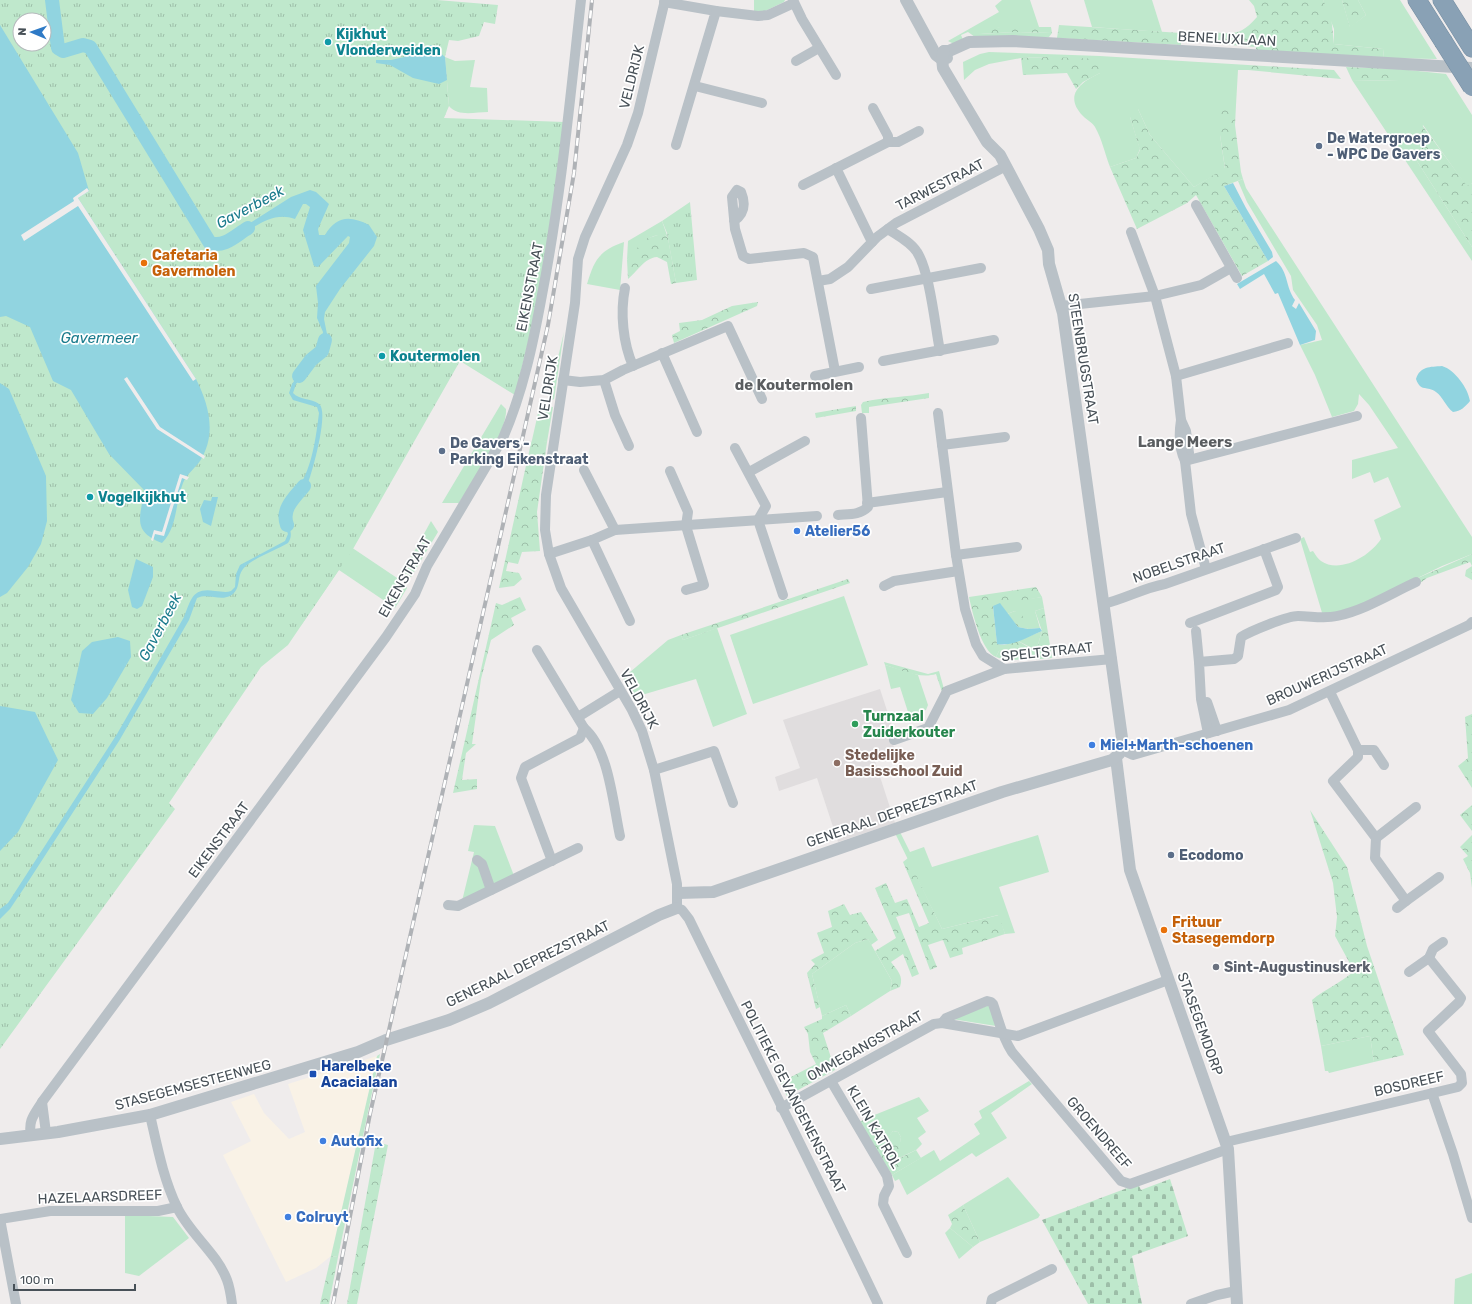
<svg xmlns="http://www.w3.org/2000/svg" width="1472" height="1304" viewBox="0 0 1472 1304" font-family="Rubik,sans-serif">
  <defs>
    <pattern id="forest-crowns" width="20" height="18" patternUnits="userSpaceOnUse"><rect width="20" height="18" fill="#bfe8cc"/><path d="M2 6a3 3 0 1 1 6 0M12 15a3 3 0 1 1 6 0" fill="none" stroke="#9dbea8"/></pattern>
    <pattern id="cemetery-stones" width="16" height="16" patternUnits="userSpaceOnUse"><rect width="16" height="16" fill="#bfe8cc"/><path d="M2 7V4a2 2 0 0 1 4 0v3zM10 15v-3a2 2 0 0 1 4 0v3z" fill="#9dbea8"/></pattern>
    <pattern id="park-tufts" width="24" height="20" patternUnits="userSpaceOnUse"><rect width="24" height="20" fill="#bfe8cc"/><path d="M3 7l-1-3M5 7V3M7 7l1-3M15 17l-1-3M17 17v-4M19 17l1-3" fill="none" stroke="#9dbea8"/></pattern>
  </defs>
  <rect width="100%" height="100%" fill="#efecec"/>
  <path fill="#f9f2e6" d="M377,1056l-46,200 -15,12 -30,14 -63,-127 28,-14 -20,-39 23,-8 10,19 25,26 16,-7 -17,-48z"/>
  <path fill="#e0ddde" d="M880,689l13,40 -4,1 6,21 -21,7 21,65 -57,19 -21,-64 -38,13 -4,-14 25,-9 -17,-48z"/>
  <g fill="#bfe8cc">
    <path d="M754,0h31l-1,2 -19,9h-11z"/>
    <path d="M1002,0h28l9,27h-39l-21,7 35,-2 38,1 -3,4h-74l-7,-5 -7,3 3,7 -10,2 -6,-3 51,-29 -4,-6z"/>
    <path d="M1084,0h68l10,32 -70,-5z"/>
    <path d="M1323,0h19l8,27 16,-12 -8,-15h42l37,59 -53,-1 -1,-9 -49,-5v-15z"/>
    <path d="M989,52l111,4 148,9v5h-10l-2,35h-16v30l5,34 -31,18 -44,-52 -12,-26 -8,8 10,32 -4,9 -26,9c-5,-13 -8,-28 -15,-40 -3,-5 -8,-7 -12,-11 -20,-21 -2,-34 17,-43l-51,-16 -28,1 -32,6 -14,6 -11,10 -1,-18 17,-8z"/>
    <path d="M445,57l10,4 20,-1 -5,27 17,1 1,24c-13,0 -30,5 -39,-6z"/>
    <path d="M1399,69l47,5 26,41v68l-5,4 -44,-62 -8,33 57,89v14l-120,-181 47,1z"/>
    <path d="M1243,179l3,9 226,349v17l-30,12 -77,38 -42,12 -23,-77 4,-2 6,15 3,-1c2,3 5,8 8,10 19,13 49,-5 60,-22l-7,-19 27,-13 -13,-30 -14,6 -4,-11 -18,7v-19l46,-12 -29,-43 -10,-11 -1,10 -4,7 -22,6 -17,-42 -15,-30 22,-5 -5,-15 -24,-35 -2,-14 -44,-74 -9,-21z"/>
    <path d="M662,221l6,17 -3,-3c-23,-1 -23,14 -38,25l1,-19z"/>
    <path d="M624,242l-4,48 -33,-6c7,-24 13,-34 37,-42z"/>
    <path d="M564,332l-10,67 -7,4 2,-7z"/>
    <path d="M501,404l5,5c2,23 -34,73 -47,94h-17z"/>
    <path d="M545,406l8,1 -6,35 -15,-2 7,-31z"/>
    <path d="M431,521l7,11 -27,45 -8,-5z"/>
    <path d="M348,545l55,37 4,6 -12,20 -56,-38 -39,57z"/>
    <path d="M844,596l24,69 -115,39 -23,-69z"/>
    <path d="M1042,597l2,11 -9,3 5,17 -12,1 -13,-18 -8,3 -7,-11z"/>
    <path d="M717,628l30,86 -34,13 -17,-48 -61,18 -12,-19 45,-38 13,-5 2,5z"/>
    <path d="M1042,631l-5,17 -3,1 -16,-8z"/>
    <path d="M1015,646h4l21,13 -35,1 -9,-3 3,-6z"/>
    <path d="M885,665l33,10 10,30 -2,5 -12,4 -6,-2 -8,-25 -9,2z"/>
    <path d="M474,825l21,1 21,55 -54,20 12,-49 -6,-1z"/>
    <path d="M900,832l10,20 14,-5 8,20 106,-32 11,37 -50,15 16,46 -10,1 -7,-19 -56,14 -47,-96z"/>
    <path d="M868,939l24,42 -2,10 -39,25 -5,-11 -24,11 -10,-42 43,-31z"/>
    <path d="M987,1006h4l5,20 -44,-7z"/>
    <path d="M1370,1036l4,26 -45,11 -1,-2h-3l-4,-25z"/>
    <path d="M380,1054l-42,203 -7,-1 46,-200z"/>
    <path d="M1029,1081l3,3 -41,29 16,25 -31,19 -4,-4 -65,42 -8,-16 -4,2 -3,-6 42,-25 6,11 40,-27 -6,-10 8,-6 -3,-7z"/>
    <path d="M919,1097l10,14 -12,7 9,14 -8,6 4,6 -6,6 -19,9 4,-22 -3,-5 -5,-1 -9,12 -12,-27z"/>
    <path d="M1008,1177l32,38 -2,3 -58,24 -17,-37z"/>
    <path d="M125,1215l48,2 16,21 -50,38 -14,-3z"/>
    <path d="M950,1228l23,19 -14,12 -14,-26z"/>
    <path d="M1472,1273v31h-18l1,-25z"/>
  </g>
  <g fill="url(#forest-crowns)">
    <path d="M1249,0h74l8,16 3,28 49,5 1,9 -128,-8v-3l-49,-4 -1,-11c25,1 33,6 51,-15l-3,-11z"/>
    <path d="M1342,0h16l8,15 -16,13z"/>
    <path d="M1059,25l122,8v12l-124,-7z"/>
    <path d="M1000,27h51l1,6 -38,-1 -35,2 1,-5z"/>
    <path d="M1049,57l51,2v14l-17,9 -7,7 -9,-16 -44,2 -2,-17z"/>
    <path d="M1248,65l86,5 7,9 -93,-9z"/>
    <path d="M1346,67l53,2v12l-47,-1z"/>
    <path d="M1220,105h16l-1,20 6,47 2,7 -19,7 44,75 -26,15 -46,-81 -9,8 -50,26 -27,-62 26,-9 4,-8 -10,-33 -1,-9 9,1 12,26 44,52 31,-19 -5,-33z"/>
    <path d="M1422,125l45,61 5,-3v64l-57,-89 3,-29z"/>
    <path d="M658,235h7l3,3 8,45 -5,1 -4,-22 -10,-5c-13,1 -21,16 -29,22l-1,-19 18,-21z"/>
    <path d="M758,302l-1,4 -83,37 -2,-8 8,-4 -1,-8 23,-3 30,-14z"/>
    <path d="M929,393v5l-60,9v6h-7l-1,-8 2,-3c22,-5 44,-5 66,-9z"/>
    <path d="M856,406v5l-40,7 -1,-5z"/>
    <path d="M537,439l10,3 -10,70 3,39 -18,1 -4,12 -10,-2 -2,9 13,2 3,6 -8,7 -15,2 32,-145 1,-3z"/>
    <path d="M1472,554v26l-7,-4 1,-6 6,-4 -2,-4 -43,16 -11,8 -5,-5z"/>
    <path d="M848,579l2,4 -167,57 -2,-5z"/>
    <path d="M1036,587l6,10 -49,9 4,38 7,1 14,-4 12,7h7l5,-17 -7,-20 9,-3 8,50 -12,1 -21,-13 -20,5 -3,6c-15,-6 -24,-46 -27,-60z"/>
    <path d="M520,597l6,13 -15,8 3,7 -23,15 -10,39 -9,65h4l-10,9 -4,27 15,-1v10l-24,4 43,-190 6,2z"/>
    <path d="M1015,611l7,4 6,14 -10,-2 -11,-13z"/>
    <path d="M884,662l44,12 11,-3 5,18 -2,3 -6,-18c-16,5 -35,-4 -51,-9z"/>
    <path d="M1472,714v74l-14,-22 10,-8 -3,-41z"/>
    <path d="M1472,805v26l-12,-16z"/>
    <path d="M1310,810l37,57 20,79 37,109 -30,7 -4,-26 -49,10 -9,-46c13,-11 29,-17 42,-29l-19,-35 2,-19 -4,-34z"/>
    <path d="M1472,835v53l-2,-15 -7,-14 5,-3 -8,-9z"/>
    <path d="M908,858l34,71 57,-14 6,19 -43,14 1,6 -13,4 -7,-18 -15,5 9,22 -7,3 -21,-57 -13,4 23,57 -7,3 -9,-23 -12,8c6,8 13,14 9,25l-10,4 2,-10 -17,-30 21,-13 -21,-50 11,-5 9,20 12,-4 12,28 10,-4 -26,-61z"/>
    <path d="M844,904l6,11 11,-3 17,28 -7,5 -3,-6 -13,4 -43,31 8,33 -4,2 -9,-36 8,-9 -4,-4 13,-7 -7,-20 15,-6 -4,-16z"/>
    <path d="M846,1005l5,11 -28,17 12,37 -48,26 -15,-29 6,-4 9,16 29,-15 -6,-12 -2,-18 -4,-7 18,-8v-3z"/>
    <path d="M872,1116l11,27 10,-12 5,1 3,5 -3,22 18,-9 5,8 -29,17 -33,-53z"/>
    <path d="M376,1142l12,3 -31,159h-10z"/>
    <path d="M963,1205l17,37 -7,5 -23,-19 2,-4 -4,-9z"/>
    <path d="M331,1256l7,1 -9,47h-9z"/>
  </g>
  <path fill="url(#cemetery-stones)" d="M1170,1179l18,57 -56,20 10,48h-54l-46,-84 96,-36 3,6z"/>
  <g fill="url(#park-tufts)" fill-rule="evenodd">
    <path d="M0,0h437l61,5 -3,19 -11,-2 -5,14 -21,5 -9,-1 -4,17 4,49 -5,12 121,4 -26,176 -24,97 -55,-34 -107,188 -65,96 -27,22 -92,136 6,6 -175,240zM20,20h24v24h-24z"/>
    <path d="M690,202l7,78 -21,3 -9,-50 -5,-12z"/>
  </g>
  <g fill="#91d4e0">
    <path d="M0,25l78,128 11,38 -11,7 118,181c13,26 21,55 4,82 -5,7 -14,14 -17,22 -8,19 -5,44 -21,60 -31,-12 -21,-26 -18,-53l-35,-36 -38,-64 -18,-9 -23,-54 -24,-11 -6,1z"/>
    <path d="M431,45l14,12 2,23 -8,4 -26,-6 -23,-13 -14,-2v-3h15l13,-3z"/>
    <path d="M1233,183l13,25 26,44 1,5 -5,4 -44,-75z"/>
    <path d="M310,190l6,2 13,12 -11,25 1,6h6c11,-19 25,-20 44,-10l8,12 -3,9 -34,43 -15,23 -1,7 4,20 -7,20 -5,-5 6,-14 1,-8 -6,-14 1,-15 -2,-17 33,-43 1,-6 -2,-1 -30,31 -4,-1 -11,-36 7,-23 -4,-3h-3l-8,15c-23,-9 -43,10 -61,21l-3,-5 60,-38z"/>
    <path d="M1276,261c13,12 9,25 19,39l-3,6 4,3 3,-6 17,28 -1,9 -15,5 -22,-52 -3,1 -11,-20 -24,15 -3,-5z"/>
    <path d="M310,359l2,3 -16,22 -3,9c6,7 18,5 26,11 10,7 -5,61 -9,73l-3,8 -13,18 -4,-3c21,-25 25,-55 29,-87l-2,-6 -24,-7 -4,-7 3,-9z"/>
    <path d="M1442,366c13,4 26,22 28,35 -5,6 -9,10 -17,11 -7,-5 -10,-15 -17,-20 -9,-7 -15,1 -20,-13 4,-13 14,-12 26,-13z"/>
    <path d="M0,383l9,6 37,87 1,45 -6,23 -13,23 -21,26 -7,4z"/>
    <path d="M212,497h6l-7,29 -8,-4 -3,-13 4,-9 7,1z"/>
    <path d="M284,506l5,4c-5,11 7,22 -1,33 -11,7 -38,16 -45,26 -7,9 -1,20 -13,27 -10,5 -22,-3 -33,2l-8,22 -70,121 -93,144 -16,24 -10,10v-10l8,-6 109,-169 67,-117c7,-17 8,-30 31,-26 6,0 10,2 16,0l4,-4 1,-13 4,-9 45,-24 3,-7 -6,-15z"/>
    <path d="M136,559l17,8v10l-11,29 -5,3 -5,-2 -4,-17z"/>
    <path d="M1000,603l18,24 10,2 12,-1 2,3c-14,6 -30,16 -45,13l-4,-38z"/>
    <path d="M118,637l12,4 1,16 -24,41 -14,16 -14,-1 -8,-13 11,-49 10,-9z"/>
    <path d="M0,706l35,6 23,48 -40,72 -18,19z"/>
  </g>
  <g fill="#efecec">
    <path d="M87,188l2,3 -11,7 118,181 -3,2 -115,-175 -54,35 -3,-6 53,-34 -1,-3z"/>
    <path d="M127,377l33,50 45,29 -1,3 -47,-30 -33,-50z"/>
    <path d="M180,474l9,3 -2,3 -5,-2 -18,58 -9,-2 -2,7 -2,-1 3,-10 8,2z"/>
  </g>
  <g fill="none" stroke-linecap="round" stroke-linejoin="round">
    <g stroke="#91d4e0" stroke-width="14">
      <path d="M52,0l6,48 5,3 20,-6 7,2 120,196c14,5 26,-8 38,-15"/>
      <path d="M299,376l12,-16 11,-9 3,-11"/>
      <path d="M287,525c-6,-16 7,-27 17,-39"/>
    </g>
    <defs>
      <g id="motorway">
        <path d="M1417,0l26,41"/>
        <path d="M1442,0l30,48"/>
      </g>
    </defs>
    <use href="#motorway" stroke="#758da1" stroke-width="19"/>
    <g stroke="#b9c1c7" stroke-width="10">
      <path d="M665,0l-27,113 -11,32 -42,92 -7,22 -3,44 -29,192 -1,35 4,24 12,34 71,122 10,21 12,39 23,114v24l5,2 7,9c63,129 128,256 189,385"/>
      <path d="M793,0l9,19 34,56"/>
      <path d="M664,2l52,9 -40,134"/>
      <path d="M716,11l42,5 10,-1 26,-12"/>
      <path d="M796,61l23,-13"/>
      <path d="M695,86l67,17"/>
      <path d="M888,142h10l21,-11"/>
      <path d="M836,168l36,74"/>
      <path d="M803,185l85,-43v-6l-15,-28"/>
      <path d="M1196,205l41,73"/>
      <path d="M734,221c11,-8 12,-17 7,-29l-4,-2 -5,7 3,32 8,27 6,3 55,-6 9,4 22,114"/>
      <path d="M888,229c9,6 23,13 29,23 13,20 18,74 23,99"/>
      <path d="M1131,232l24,64 21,80 5,44 5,11 3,22 -4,8 6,53 15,55"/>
      <path d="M818,281l12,-2 18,-12 29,-30 19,-14 110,-57"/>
      <path d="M625,288c-5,25 -2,55 8,78"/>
      <path d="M871,289l110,-21"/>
      <path d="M1061,306l94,-10 46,-11 30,-17"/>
      <path d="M662,353l35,79"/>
      <path d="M883,361l111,-21"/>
      <path d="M815,376l44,-9"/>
      <path d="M1176,376l112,-33"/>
      <path d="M563,380l17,2 24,-2 19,-10 105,-44 34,73"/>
      <path d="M604,380l11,35 14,31"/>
      <path d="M938,413l18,142 9,54 11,35 7,12 21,13"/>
      <path d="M1181,420c-2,13 -2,29 4,41l172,-45"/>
      <path d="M942,445l63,-8"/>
      <path d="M735,448l31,58 -8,14 25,75"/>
      <path d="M584,470l31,60"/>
      <path d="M670,471l18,41 -2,14 18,59 -18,5"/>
      <path d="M749,472l56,-31"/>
      <path d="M867,503l80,-11"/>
      <path d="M838,515c11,-1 22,0 30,-8l-7,-89"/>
      <path d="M592,540l38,81"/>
      <path d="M549,554l43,-14 23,-10 202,-14"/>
      <path d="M956,555l61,-8"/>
      <path d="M884,586l10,-5 64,-10"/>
      <path d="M1103,604c22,-5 40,-16 62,-20l131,-46"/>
      <path d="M1190,623l86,-33 2,-3 -14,-38"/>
      <path d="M1196,631l3,31"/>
      <path d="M537,650l47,78c25,21 29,76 36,108"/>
      <path d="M1330,692l28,58v7l-25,24 43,57 -1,20 31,43 33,-24"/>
      <path d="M1207,702l10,29"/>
      <path d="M578,717l42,-26"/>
      <path d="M1208,733l-7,-34 -2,-37 35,-3 4,-3 3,-19c10,-6 46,-21 57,-21 13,0 26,3 39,0 28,-6 53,-22 79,-34"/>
      <path d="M894,740l34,-12 19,-37 57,-22 108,-10"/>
      <path d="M1122,750l11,5 156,-45 180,-85 3,-3"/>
      <path d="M1358,750h16l10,15"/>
      <path d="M654,770l60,-19 19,52"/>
      <path d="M1376,838l40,-31"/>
      <path d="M477,860l5,4 9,26"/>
      <path d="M552,861l-31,-83 4,-11 55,-29 4,-10"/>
      <path d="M448,905l10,1 120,-58"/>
      <path d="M1397,908l9,-7"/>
      <path d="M1409,972l20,-14 4,-9 10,-7"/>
      <path d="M942,1023l4,-5 41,-17 4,1 2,2c6,17 9,33 19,48l109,129 9,3 98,-35"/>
      <path d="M831,1081l56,95 2,10 -5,10 -1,8 24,49"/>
      <path d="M1432,1093l21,61 19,64"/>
      <path d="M42,1102l4,31"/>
      <path d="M781,1108l153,-84 8,-1 76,13 150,-56"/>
      <path d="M150,1115c7,30 13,63 27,92 12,26 40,46 50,73 3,8 4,16 5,24"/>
      <path d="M31,1136c-3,-16 3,-21 11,-34l344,-465 29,-43 12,-28 76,-128c20,-46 30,-94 39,-143 19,-98 28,-196 39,-295"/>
      <path d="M1226,1142l232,-55 4,-4 -1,-9 -33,-43 31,-29 2,-4 -32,-40"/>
      <path d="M0,1219l50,-8h108l19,-4"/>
      <path d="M0,1219l16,85"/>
      <path d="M991,1304l1,-5 60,-30"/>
      <path d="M1191,1304l26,-9 19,-4"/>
    </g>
    <g stroke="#b9c1c7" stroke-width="12">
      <path d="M906,0l30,55 4,3h7"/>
      <path d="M944,51h5l20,-9 44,-1 459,27"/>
      <path d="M1116,758l14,112 98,279 9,155"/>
      <path d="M678,893l35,-1 289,-100 110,-32 7,-6 4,-9 -60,-432 -14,-49 -1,-14 -9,-21 -39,-74 -13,-13 -44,-74 -1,-10 2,-7"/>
      <path d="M0,1139l58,-7 92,-17 208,-63 28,-12 63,-20 40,-17 170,-88 18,-7"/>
    </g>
    <use href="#motorway" stroke="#89a1b5" stroke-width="18"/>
    <defs>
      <path id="rail" d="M333,1304l37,-190 178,-789 26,-152 18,-173"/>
    </defs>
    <use href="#rail" stroke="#afb2b6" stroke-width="4"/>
    <use href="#rail" stroke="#fff" stroke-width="2.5" stroke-dasharray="8" stroke-linecap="butt"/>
    <defs>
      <path id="motorway-bridge" d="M1443,41l29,46"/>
    </defs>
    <use href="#motorway-bridge" stroke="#758da1" stroke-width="19" stroke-linecap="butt"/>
    <use href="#motorway-bridge" stroke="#89a1b5" stroke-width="18"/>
  </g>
  <g fill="#0f9aa8" stroke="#fff" stroke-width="1.5">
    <circle cx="328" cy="42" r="4"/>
    <circle cx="382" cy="356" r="4"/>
    <circle cx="90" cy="497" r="4"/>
  </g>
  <g fill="#5c6f8a" stroke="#fff" stroke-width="1.5">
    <circle cx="1319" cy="146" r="4"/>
    <circle cx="442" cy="451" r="4"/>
    <circle cx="1171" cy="855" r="4"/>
  </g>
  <g fill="#e8710a" stroke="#fff" stroke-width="1.5">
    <circle cx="144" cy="263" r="4"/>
    <circle cx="1164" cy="930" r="4"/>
  </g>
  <g fill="#3f7fe0" stroke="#fff" stroke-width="1.5">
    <circle cx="797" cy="531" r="4"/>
    <circle cx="1092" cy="745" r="4"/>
    <circle cx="323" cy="1141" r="4"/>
    <circle cx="288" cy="1217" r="4"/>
  </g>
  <circle fill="#2e9e5b" stroke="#fff" stroke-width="1.5" cx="855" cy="724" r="4"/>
  <circle fill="#8d6e63" stroke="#fff" stroke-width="1.5" cx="837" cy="763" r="4"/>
  <circle fill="#6b7280" stroke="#fff" stroke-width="1.5" cx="1216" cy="967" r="4"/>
  <rect fill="#1a4fb4" stroke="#fff" stroke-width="1.5" x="309" y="1070" width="8" height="8" rx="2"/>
  <g text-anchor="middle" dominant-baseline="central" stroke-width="3.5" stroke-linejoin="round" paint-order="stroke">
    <g font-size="14" font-weight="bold" fill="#0d838f" stroke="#fff" text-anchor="start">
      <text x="336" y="34">Kijkhut<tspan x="336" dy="16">Vlonderweiden</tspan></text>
      <text x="390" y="356">Koutermolen</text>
      <text x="98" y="497">Vogelkijkhut</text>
    </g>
    <g font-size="14" fill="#475057" stroke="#fff">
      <text transform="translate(1227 39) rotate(3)">BENELUXLAAN</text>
      <text transform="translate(632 77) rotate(-76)">VELDRIJK</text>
      <text transform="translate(940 185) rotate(-27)">TARWESTRAAT</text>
      <text transform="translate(530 287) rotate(-79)">EIKENSTRAAT</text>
      <text transform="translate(1083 359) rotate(81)">STEENBRUGSTRAAT</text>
      <text transform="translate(548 388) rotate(-81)">VELDRIJK</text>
      <text transform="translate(1179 563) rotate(-19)">NOBELSTRAAT</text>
      <text transform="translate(405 577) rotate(-60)">EIKENSTRAAT</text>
      <text transform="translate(1047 652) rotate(-6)">SPELTSTRAAT</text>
      <text transform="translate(1327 675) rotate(-24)">BROUWERIJSTRAAT</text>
      <text transform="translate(639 699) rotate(62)">VELDRIJK</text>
      <text transform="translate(892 814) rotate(-19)">GENERAAL DEPREZSTRAAT</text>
      <text transform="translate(219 840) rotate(-53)">EIKENSTRAAT</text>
      <text transform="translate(528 964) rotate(-26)">GENERAAL DEPREZSTRAAT</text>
      <text transform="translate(1200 1024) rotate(70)">STASEGEMDORP</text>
      <text transform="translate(865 1046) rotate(-29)">OMMEGANGSTRAAT</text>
      <text transform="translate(1409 1084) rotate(-13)">BOSDREEF</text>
      <text transform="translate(193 1085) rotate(-15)">STASEGEMSESTEENWEG</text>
      <text transform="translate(793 1097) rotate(63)">POLITIEKE GEVANGENENSTRAAT</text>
      <text transform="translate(874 1127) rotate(60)">KLEIN KATROL</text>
      <text transform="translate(1099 1133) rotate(49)">GROENDREEF</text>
      <text transform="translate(100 1197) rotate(-2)">HAZELAARSDREEF</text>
    </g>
    <g font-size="14" font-weight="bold" fill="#4e5e75" stroke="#fff" text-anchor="start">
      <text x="1327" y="138">De Watergroep<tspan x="1327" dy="16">- WPC De Gavers</tspan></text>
      <text x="450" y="443">De Gavers -<tspan x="450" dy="16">Parking Eikenstraat</tspan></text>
      <text x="1179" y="855">Ecodomo</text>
    </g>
    <g font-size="14" font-weight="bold" fill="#c56008" stroke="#fff" text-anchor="start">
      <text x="152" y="255">Cafetaria<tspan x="152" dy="16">Gavermolen</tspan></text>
      <text x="1172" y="922">Frituur<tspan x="1172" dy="16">Stasegemdorp</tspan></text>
    </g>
    <g font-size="14" font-weight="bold" fill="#366cbe" stroke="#fff" text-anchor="start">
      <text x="805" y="531">Atelier56</text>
      <text x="1100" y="745">Miel+Marth-schoenen</text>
      <text x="331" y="1141">Autofix</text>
      <text x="296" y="1217">Colruyt</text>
    </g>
    <g font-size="14" font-weight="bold" fill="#27864d" stroke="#fff" text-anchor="start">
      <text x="863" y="716">Turnzaal<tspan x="863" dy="16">Zuiderkouter</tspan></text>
    </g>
    <g font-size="14" font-weight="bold" fill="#785e54" stroke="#fff" text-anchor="start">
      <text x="845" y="755">Stedelijke<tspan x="845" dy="16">Basisschool Zuid</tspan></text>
    </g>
    <g font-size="14" font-weight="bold" fill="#5b616d" stroke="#fff" text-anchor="start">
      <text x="1224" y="967">Sint-Augustinuskerk</text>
    </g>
    <g font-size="14" font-weight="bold" fill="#164399" stroke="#fff" text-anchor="start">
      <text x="321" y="1066">Harelbeke<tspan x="321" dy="16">Acacialaan</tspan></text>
    </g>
    <g font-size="15" font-style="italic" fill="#1c7c8d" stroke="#fff">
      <text transform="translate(250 207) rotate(-28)">Gaverbeek</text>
      <text x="99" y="338">Gavermeer</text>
      <text transform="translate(160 627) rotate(-62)">Gaverbeek</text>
    </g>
    <g font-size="15" font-weight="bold" fill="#5a5d60" stroke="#fff">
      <text x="794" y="385">de Koutermolen</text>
      <text x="1185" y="442">Lange Meers</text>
    </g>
  </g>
  <g transform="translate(32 32) rotate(272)"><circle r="19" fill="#ffffff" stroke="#b5b9bc"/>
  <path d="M0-3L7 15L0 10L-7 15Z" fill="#2e7ac6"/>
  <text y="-6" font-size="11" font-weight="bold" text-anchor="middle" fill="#475057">N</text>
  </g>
  <path d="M14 1284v6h121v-6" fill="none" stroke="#475057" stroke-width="2"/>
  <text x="20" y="1284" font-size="12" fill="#475057" stroke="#ffffff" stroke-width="3" paint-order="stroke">100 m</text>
</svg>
